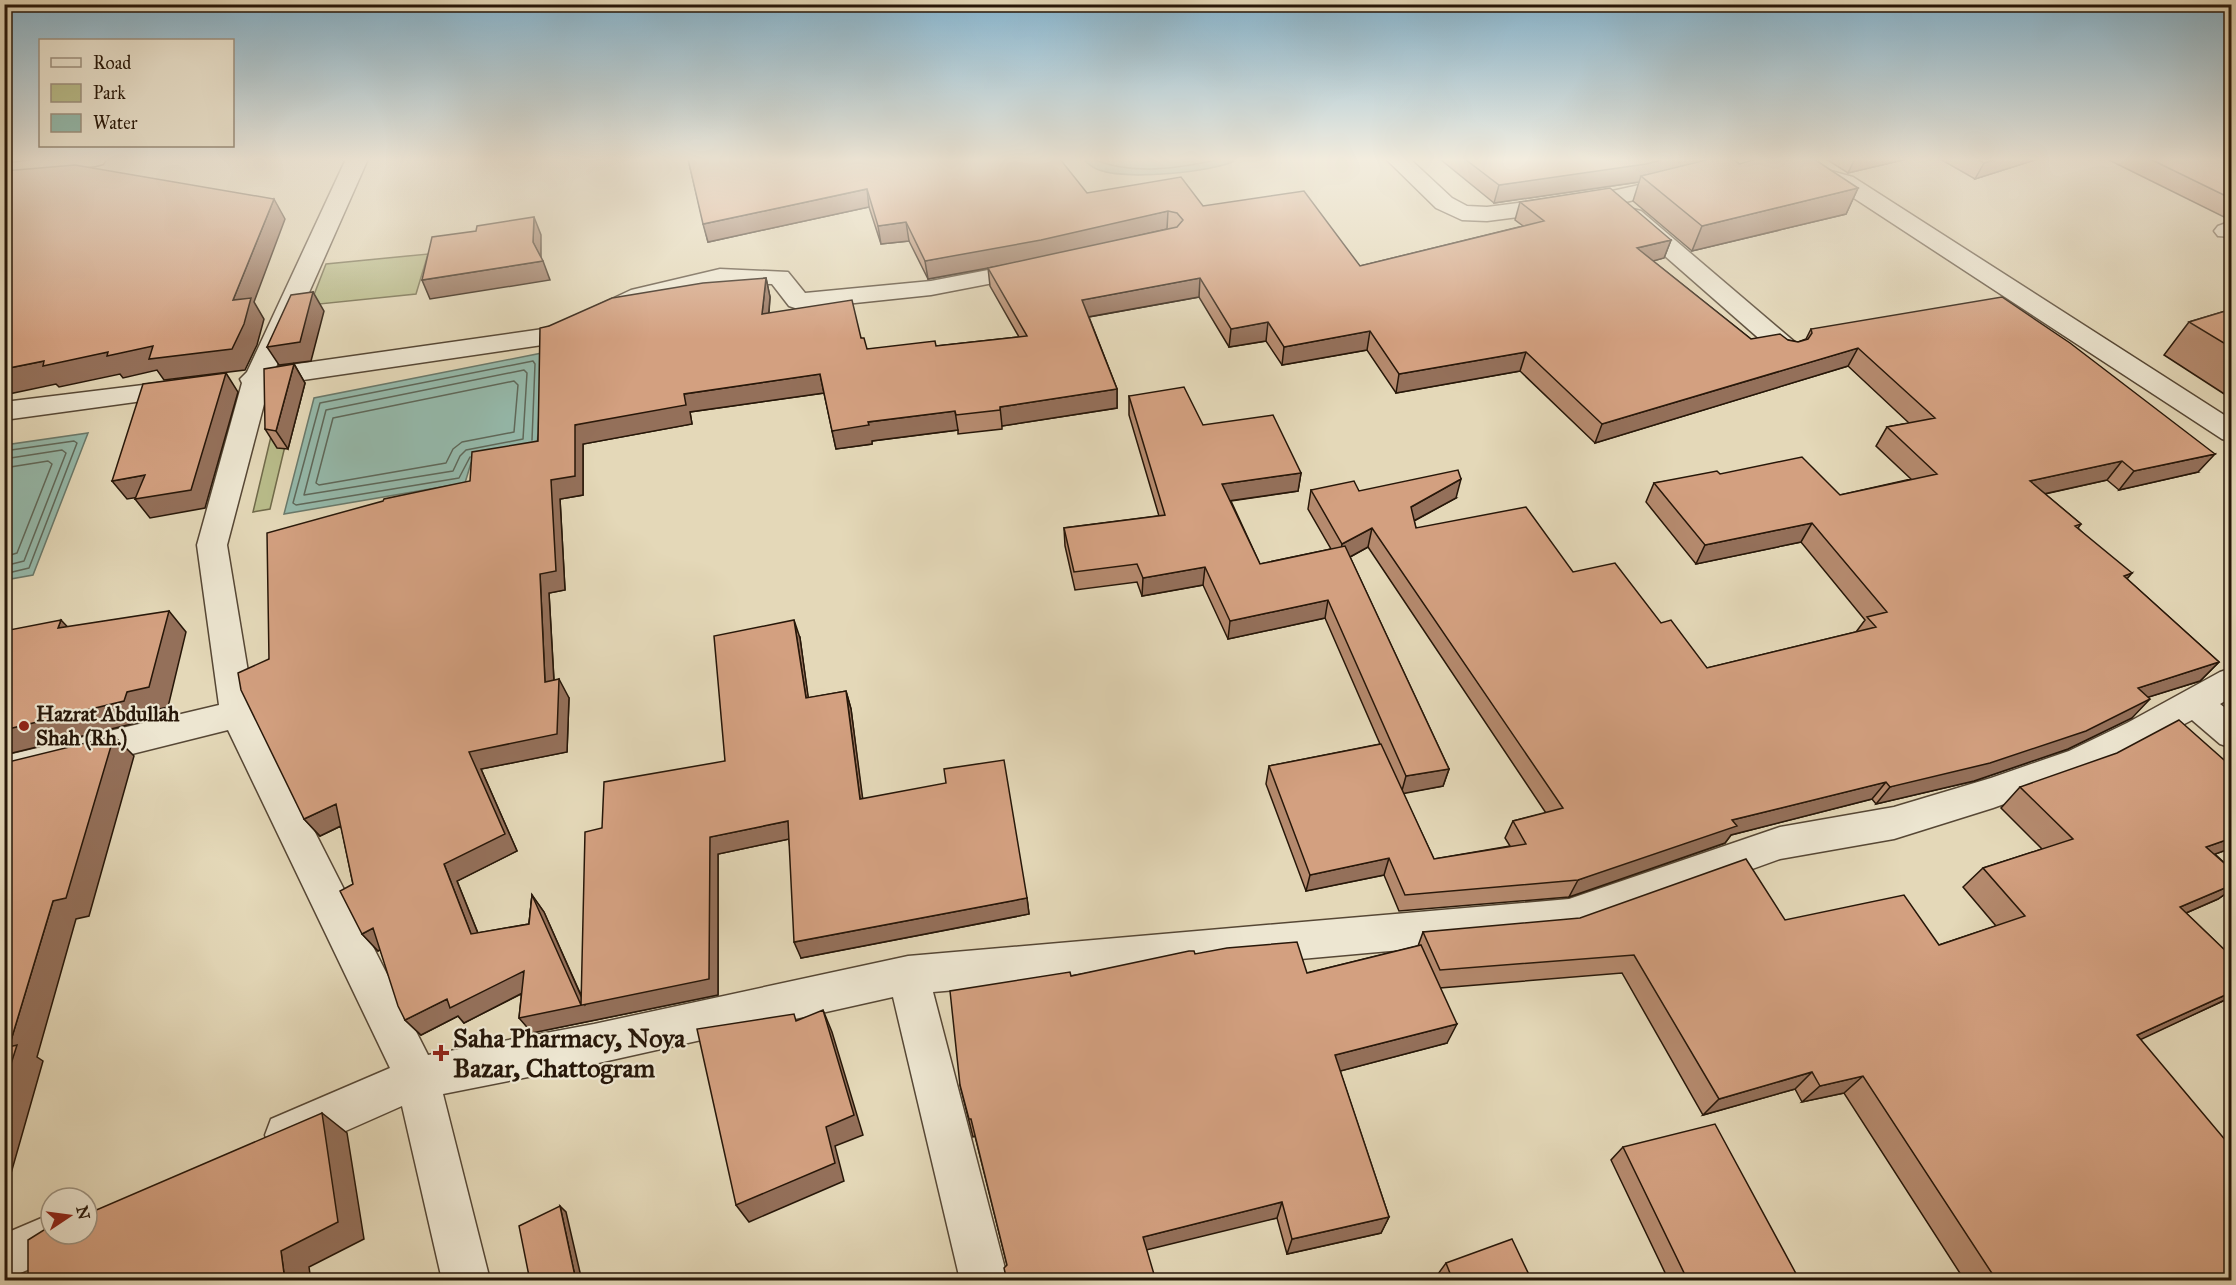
<svg xmlns="http://www.w3.org/2000/svg" width="2236" height="1285" viewBox="0 0 2236 1285" font-family="'IM FELL Great Primer',serif">
  <rect width="100%" height="100%" fill="#e4d8b8"/>
  <filter id="stains"><feTurbulence type="fractalNoise" baseFrequency=".00333" numOctaves="4"/><feColorMatrix values="0 0 0 0 .2 0 0 0 0 .09 0 0 0 0 .02 0 0 0 .5 -.17"/></filter>
  <radialGradient id="worn" r=".72"><stop offset=".6" stop-color="#630" stop-opacity="0"/><stop offset="1" stop-color="#630" stop-opacity=".3"/></radialGradient>
  <g fill="#b9bd8b" stroke="#706a4a" stroke-width="1.5">
    <path d="M428,254l-12,40 -106,11 16,-41z"/>
    <path d="M295,404l-25,105 -17,3 25,-105z"/>
  </g>
  <g fill="#95baac" stroke="#69796b" stroke-width="1.5">
    <path d="M1083,159h156c-25,14 -113,21 -140,11 -6,-2 -12,-7 -16,-11z"/>
    <path d="M542,353l-5,97 -66,13 -6,20 -181,31 30,-116z"/>
    <path d="M88,433l-55,142 -28,5v-135z"/>
  </g>
  <g fill="none" stroke-linecap="round" stroke-linejoin="round">
    <g stroke="#5e685a" stroke-width="1.5">
      <path d="M1093,159c39,17 88,9 128,0"/>
      <path d="M524,370l3,3 -4,66 -57,11 -6,6 -7,15 -149,24 22,-85z"/>
      <path d="M514,381l4,4 -4,47 -52,10 -9,7 -7,14 -127,22 -3,-2 17,-65z"/>
      <path d="M4,451l70,-10 3,2 -48,125 -25,6"/>
      <path d="M470,457l-11,21 -163,27 -3,-2 27,-100 213,-42 2,3 -3,76"/>
      <path d="M4,459l58,-9 4,3 -42,108 -20,5"/>
      <path d="M4,468l44,-7 4,3 -35,89 -13,4"/>
    </g>
    <defs>
      <g id="minor">
        <path d="M346,159h22l-92,208 274,-39 81,-38 89,-21 68,3 17,21 126,-12 104,-20 9,2 3,5 -3,5 -9,2 -104,20 -133,14 -9,-3 -17,-22 -52,-1 -71,17 -93,43 -287,42 -42,160 28,169 173,341 166,-31 314,-68 661,-57 211,-72 114,-20 97,-29 78,-27 58,-28 93,-51 12,-4v29l-12,7 12,9v35l-12,-4 -28,-24 -97,51 -102,37 -99,31 -114,20 -211,76 -636,57 75,288h-48l-67,-283 -299,67 -151,30 47,186h-48l-40,-174 -115,51 -16,-6 -6,-16 6,-16 119,-51 -162,-338 -224,56v-30l215,-51 -22,-160 45,-162 -2,-4 7,-7z"/>
        <path d="M1386,159h24l42,39 15,8 20,1 125,-16 68,-15 8,2 3,5 -3,5 -76,17 -125,16 -25,-1 -26,-12z"/>
        <path d="M1737,159h50l66,18 379,243v22l-10,-3 -385,-252 -47,-14 -50,-9z"/>
        <path d="M1633,209l8,2 156,133 4,6 -4,6 -9,2 -9,-2 -154,-135 -4,-5 4,-5z"/>
        <path d="M2232,221v16l-14,-1 -4,-5 4,-5z"/>
        <path d="M184,380l10,2 4,6 -4,6 -190,26v-18z"/>
        <path d="M51,1214v20h30l-7,16 -70,30v-46z"/>
      </g>
      <path id="highway" d="M42,159h64l-3,5 -8,2 -91,12v-14z"/>
    </defs>
    <use href="#minor" stroke="#564735" stroke-width="3"/>
    <use href="#highway" stroke="#271709" stroke-width="3"/>
    <use href="#minor" fill="#ede6d1" fill-rule="evenodd"/>
    <use href="#highway" fill="#e4d8b8" fill-rule="evenodd"/>
  </g>
  <g fill="#b58a6e" stroke="#271709" stroke-width="1.5" fill-rule="evenodd">
    <path d="M688,159l399,34 116,13 157,60 163,-40 -8,-6 5,-18 151,38 -7,18 -11,3 98,78 37,1 10,2 8,-3 5,-10 387,143 -79,18 -12,-10 -62,14 36,30 -3,4 49,51 92,83 -19,19 -52,16 -16,21 -64,31 -94,32 -98,23 -4,-5 -141,36 -6,8 -156,54 -170,14 -15,-36 -78,16 -40,-107 3,-18 111,-22 -55,-126 -97,21 -25,-54 -61,11 -5,-14 -62,8 -10,-44 -1,-18 95,-12 -30,-101v-19l74,29 98,48 -3,18 -67,10 29,63 71,-15 -23,-40 3,-19 48,1 97,7 -42,23 2,7 157,44 88,51 46,45 149,-36 9,-12 -64,-78 -105,22 -50,-62 8,-19 66,-9 120,21 71,-16 -35,-33 11,-19 22,-4 -61,-57 -253,77 -75,-72 -124,22 -29,-43 -85,15 -16,-24 -37,6 -30,-50 -110,20 28,72v19l-115,18v3l-44,5v-4l-86,11v3l-36,5 -12,-56 -134,19 2,12 -109,20v51l-23,4 5,91 -16,3 5,87 15,18 -2,54 -86,17 36,82 -60,30 21,52 51,-9 3,-29 12,17 37,83 21,-167 123,-67 75,-123 8,60 38,-7 5,18 11,89 165,100 2,16 -228,44 -12,-119 -71,15v141l-186,38 -11,-39 -57,29 -6,-7 -37,19 -16,-15 -25,-71 -2,2 -16,-17 -9,-50 -12,-58 -21,10 -16,-17 -35,-160 201,-178 68,-40 11,-115 217,-48 4,19 -1,16 92,25 6,11 69,-3 83,-9 -29,-51 -2,-18 -60,11 -19,-38 -28,3 -12,-37 -161,35zM1368,547l178,266 -33,8 -8,17 5,8 -76,13 -31,-66 40,-7 6,-17 -99,-212z"/>
    <path d="M1440,159h261l-1,3 39,2 119,24 -12,26 -154,37 -59,-50 6,-19 -145,21z"/>
    <path d="M1826,159h81l-59,14z"/>
    <path d="M1940,159h98l-63,20z"/>
    <path d="M2107,159h125v57l-6,2z"/>
    <path d="M2232,309v90l-68,-44 25,-33z"/>
    <path d="M294,364l11,19 -17,66 -11,-1 -12,-19z"/>
    <path d="M2232,698v9l-5,-4z"/>
    <path d="M2232,767v81l-17,6 17,16v19l-14,10 -32,14 46,44v40l-92,42 92,242h-267l-121,-188 -42,9 -7,-13 -92,26 -81,-142 -182,15 7,55 -107,28 49,146 -8,16 -94,21 -10,-36 -270,47 -32,-129 -2,1 -13,-52 111,-109 124,-22 112,19 111,-27 5,-14 362,-12 154,25 57,-19 -33,-39 20,-19 59,-19 -41,-41 19,-21z"/>
    <path d="M1623,1147l177,134h-131l-58,-121z"/>
    <path d="M1446,1263l86,18h-91l-3,-7z"/>
  </g>
  <g fill="#94705a" stroke="#271709" stroke-width="1.5">
    <path d="M1665,159h36l-3,8 -57,9 -2,6 -145,21 5,-18z"/>
    <path d="M1855,159h52l-59,14z"/>
    <path d="M1995,159h43l-63,20 9,-16z"/>
    <path d="M1858,188l-12,26 -154,37 10,-25z"/>
    <path d="M867,189l2,18 -161,35 -5,-18z"/>
    <path d="M274,199l11,20 -31,83 10,17 -7,26 -12,25 -81,10 -7,-10 -34,8 -3,-4 -61,13 -3,-3 -52,11v-26l40,-8 64,-9 125,-52z"/>
    <path d="M1168,211l-1,18 -125,29 -114,21 -3,-18z"/>
    <path d="M2232,211v5l-6,2z"/>
    <path d="M534,217l7,18v25l-8,-18z"/>
    <path d="M906,222l3,19 -28,3 -3,-18z"/>
    <path d="M1671,240l-7,18 -33,9 6,-19z"/>
    <path d="M543,261l7,19 -120,19 -8,-19z"/>
    <path d="M766,278l4,19 -3,36 -5,-19z"/>
    <path d="M1200,278l-1,19 -117,21v-18z"/>
    <path d="M313,292l11,19 -13,50 -32,4 -12,-18z"/>
    <path d="M1268,322l-2,19 -37,6 2,-18z"/>
    <path d="M1370,331l-3,19 -85,15 2,-18z"/>
    <path d="M1858,348l-10,18 -253,77 7,-19z"/>
    <path d="M1526,352l-6,19 -124,22 3,-19z"/>
    <path d="M294,364l11,19 -17,66 -12,-18z"/>
    <path d="M226,373l12,19 -33,116 -55,10 -15,-19z"/>
    <path d="M820,374l4,19 -134,19 2,12 -109,20v51l-23,4 5,91 -16,3 6,107 -10,-18 -5,-108 11,-94 24,-55 109,-31z"/>
    <path d="M1117,389v19l-115,18 -2,-19z"/>
    <path d="M955,411l3,19 -86,11v3l-36,5 -4,-18 36,-9z"/>
    <path d="M2215,454l-17,18 -79,18 15,-19z"/>
    <path d="M2122,461l-15,19 -91,20 14,-19z"/>
    <path d="M1301,473l-3,18 -77,11 1,-18z"/>
    <path d="M145,475l14,19 -32,5 -15,-18z"/>
    <path d="M1461,479l-5,19 -50,27 5,-18z"/>
    <path d="M1812,523l-11,19 -105,22 9,-19z"/>
    <path d="M1372,528l-4,19 -29,16 3,-19z"/>
    <path d="M1205,567l-2,18 -61,11 1,-18z"/>
    <path d="M2132,573l-16,19 8,-16z"/>
    <path d="M1328,600l-3,18 -97,21 2,-18z"/>
    <path d="M169,611l17,21 -18,75 -22,5 -2,9 -140,34v-25l123,-38z"/>
    <path d="M61,620l19,20 -22,-12z"/>
    <path d="M794,620l6,18 11,79 -5,-19z"/>
    <path d="M2219,662l-19,19 -80,25 18,-18z"/>
    <path d="M559,679l10,19 -2,54 -86,17 36,82 -60,30 28,70 -14,-17 -27,-70 25,-112z"/>
    <path d="M846,691l5,18 14,107 -5,-17z"/>
    <path d="M2150,699l-18,19 -64,31 -94,32 -98,23 14,-17z"/>
    <path d="M114,736l20,20 -45,160 -13,3 -39,138 6,4 -37,130 -2,1v-106l5,-39 44,-146z"/>
    <path d="M1449,769l-6,17 -42,8 5,-18z"/>
    <path d="M1886,782l-14,17 -141,36 -6,8 -156,54 9,-17 154,-60z"/>
    <path d="M336,804l15,17 -31,15 -16,-17z"/>
    <path d="M788,821l6,17 -76,16v141l-186,38 -13,-15 13,-123 12,17 41,93 125,-168z"/>
    <path d="M2232,838v10l-50,18 24,-19z"/>
    <path d="M1389,858l-5,17 -78,16 4,-16z"/>
    <path d="M2232,885v4l-14,10 -62,27 24,-19z"/>
    <path d="M1027,898l2,16 -228,44 -7,-16z"/>
    <path d="M373,928l15,17 -10,6 -16,-17z"/>
    <path d="M524,971l12,15 -72,37 -6,-7 -37,19 -16,-15 42,-21z"/>
    <path d="M2232,992v5l-3,1 -117,55 25,-18z"/>
    <path d="M823,1010l9,22 31,103 -28,11 9,35 -95,41 -13,-17 90,-78z"/>
    <path d="M1457,1024l-10,19 -118,31 6,-19z"/>
    <path d="M1812,1072l-17,17 -92,26 16,-16z"/>
    <path d="M1863,1076l-19,17 -42,9 18,-16z"/>
    <path d="M322,1113l25,20 17,106 -55,28 2,14h-26l-4,-30z"/>
    <path d="M1282,1202l-5,16 -135,33 1,-14z"/>
    <path d="M560,1206l6,6 16,69h-6z"/>
    <path d="M1389,1217l-8,16 -94,21 5,-15z"/>
  </g>
  <g fill="#d3a080" stroke="#271709" stroke-width="1.5">
    <path d="M688,159h372l27,34 94,-16 22,29 101,-15 56,75 184,-45 -24,-19 90,-14 61,52 -34,8 114,91 29,-5 8,6 10,2 10,-3 4,-6 -1,-4 191,-32 68,46 145,111 -81,17 -12,-10 -92,20 51,43 -6,2 57,47 -8,3 95,86 -81,26 12,11 -64,32 -96,32 -100,24 -4,-5 -154,38 5,6 -159,54 -173,15 -16,-37 -79,17 -41,-109 112,-22 53,115 92,-15 -13,-23 50,-13 -191,-280 -30,16 -31,-54 43,-9 5,10 99,-21 3,9 -50,28 5,21 110,-21 47,65 42,-9 46,60 10,-3 36,48 169,-41 -9,-10 20,-5 -75,-89 -107,22 -51,-62 63,-12 3,3 82,-17 38,38 97,-21 -50,-47 48,-9 -77,-70 -256,76 -76,-72 -127,22 -29,-43 -86,16 -16,-25 -37,7 -31,-51 -118,22 35,89 -117,18v3l-44,5 -1,-4 -87,11 1,3 -37,6 -12,-57 -136,20 2,11 -111,20v51l-24,4 5,91 -16,3 5,108 14,-3 -2,55 -88,18 36,82 -61,30 27,70 58,-10 3,-29 49,110 4,-173 17,-4 2,-46 121,-21 -11,-125 80,-16 12,78 40,-7 14,108 86,-16 -2,-14 60,-9 23,138 -233,44 -6,-121 -78,16 -1,142 -190,39 5,-47 -74,37 -3,-9 -42,21 -7,-14 -25,-78 -11,6 -22,-43 13,-7 -17,-80 -32,15 -63,-129 -3,-17 31,-14 -2,-126 116,-32 1,-2 86,-18 2,-29 66,-11 2,-113 9,-2 63,-28 91,-15 63,-5 -4,36 90,-14 9,38h3l3,11 68,-8 1,5 91,-10 -39,-68 189,-41 6,-7 -6,-7 -9,-2 -127,29 -116,21 -19,-39 -28,4 -11,-37 -164,35z"/>
    <path d="M1465,159h200l-19,5 -147,21z"/>
    <path d="M1710,159h23l6,5 18,-5h57l44,29 -156,38 -61,-50z"/>
    <path d="M1978,159h17l-11,4z"/>
    <path d="M2150,159h82v40z"/>
    <path d="M75,165l199,34 -41,101 18,-2 -7,26 -12,25 -83,10 4,-13 -46,10 1,-4 -65,14 1,-5 -40,8v-198z"/>
    <path d="M534,217l-1,25 10,19 -121,19 10,-43 44,-6 1,-5z"/>
    <path d="M313,292l-13,50 -33,5 24,-52z"/>
    <path d="M2232,309v39l-43,-26z"/>
    <path d="M294,364l-18,67 -11,-2 -1,-60z"/>
    <path d="M226,373l-35,117 -56,9 10,-24 -33,6 31,-97z"/>
    <path d="M1184,387l19,38 70,-10 28,58 -79,11 38,80 85,-18 104,223 -43,7 -78,-176 -98,21 -25,-54 -62,11 -6,-14 -63,8 -10,-44 101,-13 -36,-119z"/>
    <path d="M169,611l-20,76 -22,5 -3,9 -120,29v-99l57,-11 -3,8z"/>
    <path d="M2179,720l53,47v71l-26,9 26,23v15l-52,22 52,50v35l-95,43 95,113v133h-235l-134,-205 -43,10 -8,-14 -93,27 -85,-144 -194,15 -17,-38 157,-14 166,-59 39,61 119,-25 35,50 86,-29 -42,-48 90,-29 -53,-52 97,-34z"/>
    <path d="M114,736l-48,162 -13,3 -44,146 8,-2 -13,41v-323z"/>
    <path d="M1297,942l10,31 114,-28 36,79 -122,31 54,162 -97,22 -10,-37 -139,35 13,44h-149l-3,-13 3,-3 -36,-146h-2l-9,-34 -10,-94 120,-19 1,4 118,-25h5l1,3 32,-6z"/>
    <path d="M823,1010l31,105 -28,12 9,36 -99,42 -39,-176 97,-15 2,7z"/>
    <path d="M322,1113l16,109 -57,29 4,30h-257v-41l19,-12 4,1v5h36v-20z"/>
    <path d="M1715,1124l85,157h-112l-65,-134z"/>
    <path d="M560,1206l16,75h-46l-11,-55z"/>
    <path d="M1512,1239l20,42h-79l-7,-18z"/>
  </g>
  <linearGradient id="sky" x2="0" y2="1"><stop stop-color="#87b6d0"/><stop offset="0.47" stop-color="#f3eddf"/><stop offset="1" stop-color="#f3eddf" stop-opacity="0"/></linearGradient>
  <rect width="2236" height="339" fill="url(#sky)"/>
  <g fill="#8f2418" stroke="#ede6d1" stroke-width="2">
    <circle cx="24" cy="726" r="6"/>
    <path d="M438 1044h6v6h6v6h-6v6h-6v-6h-6v-6h6z"/>
  </g>
  <g text-anchor="middle" dominant-baseline="central" stroke-width="4.5" stroke-linejoin="round" paint-order="stroke">
    <g font-size="21" font-weight="bold" fill="#271709" stroke="#ede6d1" text-anchor="start">
      <text x="36" y="714">Hazrat Abdullah<tspan x="36" dy="24">Shah (Rh.)</tspan></text>
    </g>
    <g font-size="26" font-weight="bold" fill="#271709" stroke="#ede6d1" text-anchor="start">
      <text x="453" y="1038">Saha Pharmacy, Noya<tspan x="453" dy="30">Bazar, Chattogram</tspan></text>
    </g>
  </g>
  <rect width="2236" height="1285" fill="none" stroke="#e4d8b8" stroke-width="24"/>
  <rect x="6" y="6" width="2224" height="1273" fill="none" stroke="#271709" stroke-width="3"/>
  <rect x="12" y="12" width="2212" height="1261" fill="none" stroke="#271709" stroke-width="1.5"/>
  <rect x="39" y="39" width="195" height="108" fill="#ede6d1" stroke="#9e9381" stroke-width="1.5"/>
  <rect x="51" y="58" width="30" height="9" fill="#ede6d1" stroke="#9e9381" stroke-width="1.5"/>
  <text x="93" y="69" font-size="18" fill="#271709">Road</text>
  <rect x="51" y="84" width="30" height="18" fill="#b9bd8b" stroke="#9e9381" stroke-width="1.5"/>
  <text x="93" y="99" font-size="18" fill="#271709">Park</text>
  <rect x="51" y="114" width="30" height="18" fill="#95baac" stroke="#9e9381" stroke-width="1.5"/>
  <text x="93" y="129" font-size="18" fill="#271709">Water</text>
  <g transform="translate(69 1216) rotate(77)"><circle r="28" fill="#ede6d1" stroke="#9e9381" stroke-width="1.5"/>
  <path d="M0-4.5L10 22L0 15L-10 22Z" fill="#8f2418"/>
  <text y="-9" font-size="16" font-weight="bold" text-anchor="middle" fill="#271709">N</text>
  </g>
  <rect width="100%" height="100%" filter="url(#stains)"/>
  <rect width="100%" height="100%" fill="url(#worn)"/>
</svg>
